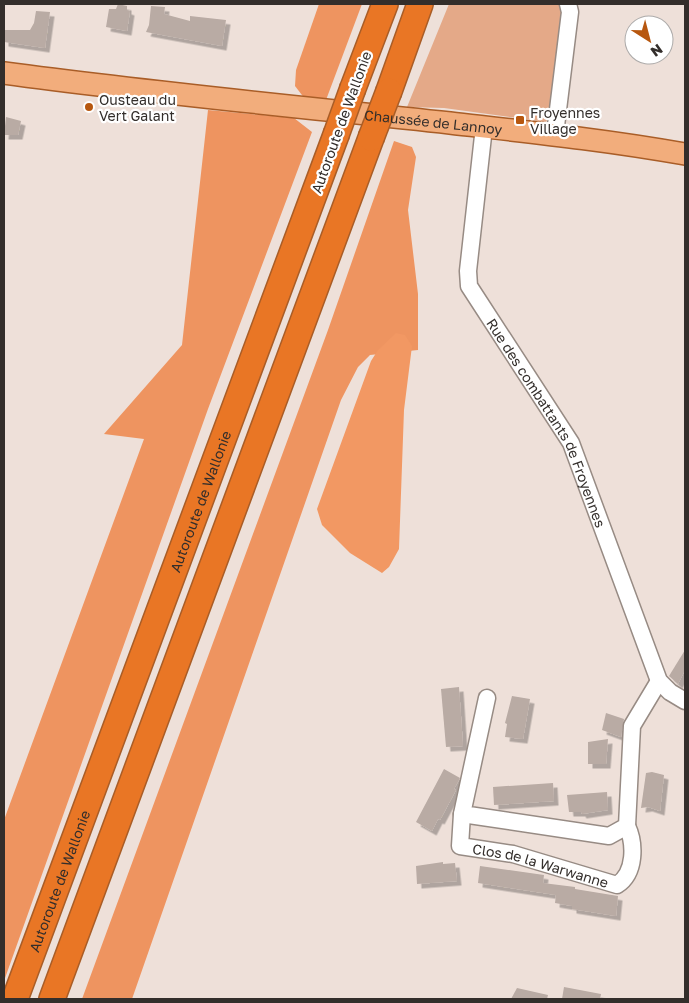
<svg xmlns="http://www.w3.org/2000/svg" width="689" height="1003" viewBox="0 0 689 1003" font-family="'Golos Text',sans-serif">
  <defs>
    <filter id="shadow"><feDropShadow dx="4.5" dy="4.5" stdDeviation="0" flood-color="#0004"/></filter>
  </defs>
  <rect width="100%" height="100%" fill="#eee0d9"/>
  <path fill="#e4a988" d="M449,4h114l-8,100 -9,18 -102,-14 -37,-1z"/>
  <g fill="#ee9460">
    <path d="M319,4h43l-36,96 -21,-1 -10,-13 1,-16z"/>
    <path d="M208,110l86,8 18,14 -104,277 -204,572v-161l140,-381 -40,-5 78,-89z"/>
    <path d="M394,141l18,6 4,10 -8,53 10,84v56l-48,5 -12,12 -17,33 -209,599h-50l246,-669z"/>
  </g>
  <path fill="#f29863" d="M396,333l9,2 7,11 -8,64 -5,139 -10,18 -7,6 -32,-20 -28,-28 -5,-16 54,-148 7,-11z"/>
  <g fill="#b9aba4" filter="url(#shadow)">
    <path d="M118,4l9,2v4l3,1 -3,20 -21,-4 3,-18h7z"/>
    <path d="M151,6l14,1 -1,7 26,7v-5l36,4 -4,26 -76,-14 3,-7z"/>
    <path d="M36,11l14,1 -5,36 -41,-6v-12h26l4,-7z"/>
    <path d="M6,117l15,4 -3,14h-14z"/>
    <path d="M685,650v20l-7,14 -9,-8z"/>
    <path d="M459,687l4,59 -17,1 -5,-58z"/>
    <path d="M512,696l18,3 -7,40 -18,-2 2,-13 -2,-1z"/>
    <path d="M606,713l18,6 -3,18 -19,-7z"/>
    <path d="M608,739l-2,25h-18v-22z"/>
    <path d="M444,769l16,9 -6,11 2,1 -16,30 -2,-1 -6,12 -16,-9z"/>
    <path d="M652,772l12,3 -4,36 -12,-4 -7,1 5,-35z"/>
    <path d="M553,783l1,18 -60,4 -1,-18z"/>
    <path d="M607,792l1,18 -26,4 -1,-2h-12l-2,-17z"/>
    <path d="M443,862v2l12,-1 2,18 -40,3 -1,-18z"/>
    <path d="M480,866l64,9 -1,8 32,4v2l43,7 -2,20 -44,-7v-3l-17,-3 1,-8 -78,-12z"/>
    <path d="M564,987l37,7 -1,5h-38z"/>
    <path d="M517,988l31,7 -1,4h-36z"/>
  </g>
  <g fill="none" stroke-linecap="round" stroke-linejoin="round">
    <defs>
      <g id="minor">
        <path id="s1" d="M484,127l-16,144 1,15 102,157 88,238 11,11 15,9"/>
        <path d="M555,134l15,-122 -2,-8"/>
        <path d="M487,698l-25,116 147,22 18,-10 5,-100 27,-45"/>
        <path id="s2" d="M462,814l-2,32 53,8 104,31c19,-12 18,-42 10,-59"/>
      </g>
      <g id="major">
        <path id="s3" d="M4,73c148,20 297,34 446,50 79,9 157,17 235,31"/>
      </g>
      <g id="highway">
        <path d="M353,88l32,-84"/>
        <path d="M389,91l31,-87"/>
        <path id="s4" d="M15,999l321,-864"/>
        <path d="M52,999l319,-861"/>
      </g>
    </defs>
    <use href="#minor" stroke="#978b84" stroke-width="19"/>
    <use href="#major" stroke="#a95d27" stroke-width="24"/>
    <use href="#highway" stroke="#a95d27" stroke-width="28"/>
    <use href="#minor" stroke="#fff" stroke-width="16"/>
    <use href="#major" stroke="#f2ad7c" stroke-width="21"/>
    <use href="#highway" stroke="#e97625" stroke-width="25"/>
    <defs>
      <g id="highway-bridge">
        <path d="M336,135l17,-47"/>
        <path d="M371,138l18,-47"/>
      </g>
    </defs>
    <use href="#highway-bridge" stroke="#a95d27" stroke-width="28" stroke-linecap="butt"/>
    <use href="#highway-bridge" stroke="#e97625" stroke-width="25"/>
  </g>
  <g fill="#b7570f" stroke="#fff" stroke-width="2">
    <circle cx="89" cy="107" r="5"/>
    <rect x="515" y="115" width="10" height="10" rx="2.5"/>
  </g>
  <g text-anchor="middle" dominant-baseline="central" stroke-width="4.5" stroke-linejoin="round" paint-order="stroke">
    <g font-size="14" fill="#332e2b" stroke="#fff" text-anchor="start">
      <text x="99" y="99">Ousteau du<tspan x="99" dy="16">Vert Galant</tspan></text>
      <text x="530" y="112">Froyennes<tspan x="530" dy="16">Village</tspan></text>
    </g>
    <g font-size="14" fill="#332e2b" stroke="#fff">
      <text transform="translate(341 122) rotate(-70)">Autoroute de Wallonie</text>
      <text stroke="none"><textPath href="#s3" startOffset="432">Chaussée de Lannoy</textPath></text>
      <text stroke="none"><textPath href="#s1" startOffset="318">Rue des combattants de Froyennes</textPath></text>
      <text stroke="none"><textPath href="#s4" startOffset="531">Autoroute de Wallonie</textPath></text>
      <text stroke="none"><textPath href="#s2" startOffset="115">Clos de la Warwanne</textPath></text>
      <text stroke="none"><textPath href="#s4" startOffset="126">Autoroute de Wallonie</textPath></text>
    </g>
  </g>
  <rect width="689" height="1003" fill="none" stroke="#332e2b" stroke-width="10"/>
  <g transform="translate(649 40) rotate(144)"><circle r="24" fill="#ffffff" stroke="#adabaa"/>
  <path d="M0-4L9 19L0 12L-9 19Z" fill="#b7570f"/>
  <text y="-8" font-size="14" font-weight="bold" text-anchor="middle" fill="#332e2b">N</text>
  </g>
</svg>
